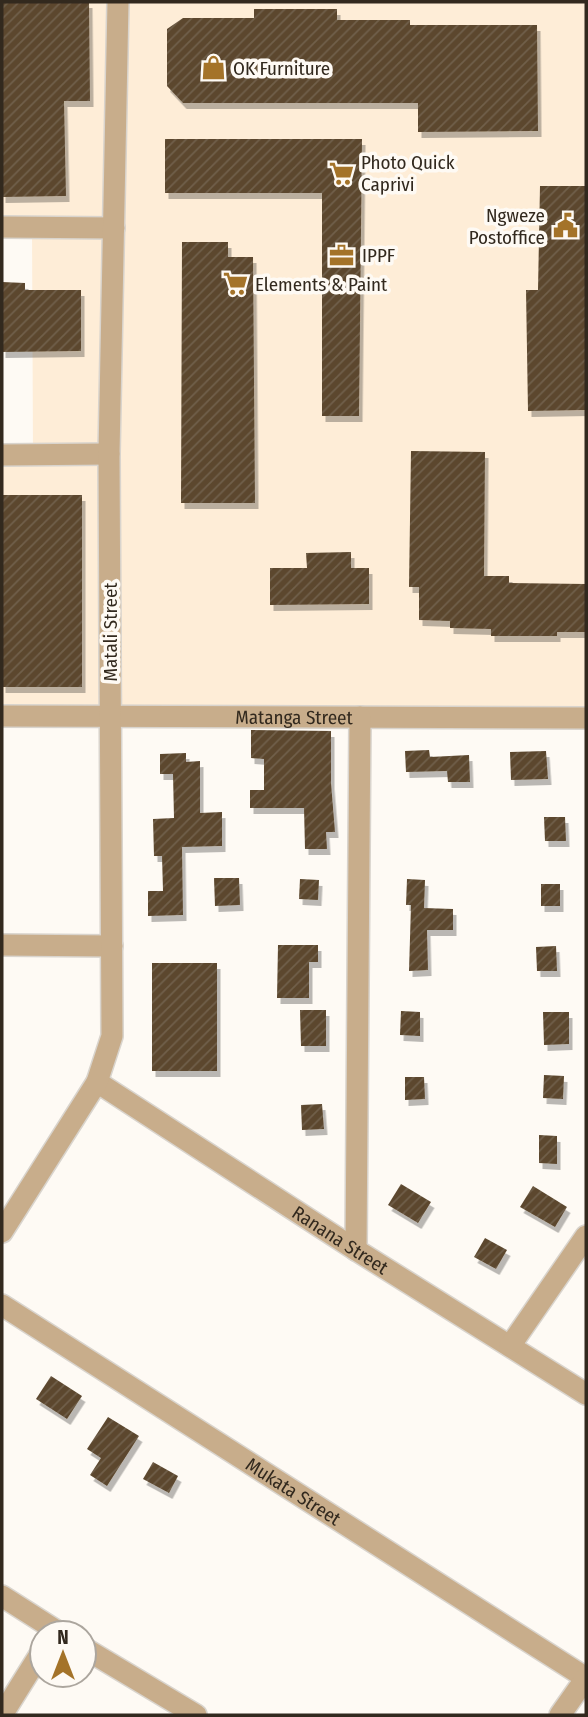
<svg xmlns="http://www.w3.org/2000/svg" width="588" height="1717" viewBox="0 0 588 1717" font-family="'Fira Sans Condensed',sans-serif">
  <defs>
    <pattern id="building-hatch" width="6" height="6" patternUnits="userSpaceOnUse" patternTransform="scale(1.75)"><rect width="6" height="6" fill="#5b472e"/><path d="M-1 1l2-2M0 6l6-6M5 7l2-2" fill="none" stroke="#705f4a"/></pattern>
    <filter id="shadow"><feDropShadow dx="3.5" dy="6" stdDeviation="0" flood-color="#0004"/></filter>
  </defs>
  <rect width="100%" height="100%" fill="#fefaf4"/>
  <path fill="#feedd7" d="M2,2h584v716l-584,-2v-261l31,-1 -1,-226 -30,-1z"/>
  <g fill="url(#building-hatch)" filter="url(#shadow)">
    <path d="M3,2h86l1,99h-26l2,95 -64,1z"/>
    <path d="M254,9h83v11h73v5h127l1,106 -120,1v-29h-235l-16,-17v-57l16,-11h71z"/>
    <path d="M165,139h197l-3,277h-37v-223h-157z"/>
    <path d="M540,186h46v224l-58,1 -2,-121h12z"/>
    <path d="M182,242h46v15h25l2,246h-74z"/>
    <path d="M2,282l23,1v7h56v61l-79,1z"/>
    <path d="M411,451l74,1 -1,124h25v7l77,1v48h-29v4h-66v-7l-41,-1v-7l-31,-1v-33h-10z"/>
    <rect x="2" y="495" width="80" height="192"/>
    <path d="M351,552v16h18v36l-99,1v-37h37l-1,-15z"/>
    <path d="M251,730l80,1v52l4,49h-9l1,17h-22l-1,-41h-54v-18h14v-31l-13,-1z"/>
    <path d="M429,750l1,7 39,-2 1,27h-22l-1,-11 -41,1 -1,-21z"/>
    <path d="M546,751l2,28 -37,1 -1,-28z"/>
    <path d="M186,753v9l14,-1v52l22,-1v34l-40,1 1,68 -35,1v-25h15l-1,-35h-8l-1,-37 21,-1 -1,-44h-13v-20z"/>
    <path d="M544,817h21l1,24h-21z"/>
    <path d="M214,878h25l1,27 -25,1z"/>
    <path d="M300,879l19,1 -1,20 -19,-1z"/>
    <path d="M407,879l18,1 -1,28 29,1v21h-26l1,40 -19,1 2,-66h-5z"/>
    <rect x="541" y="884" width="19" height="22"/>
    <path d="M278,945h40v17h-9v36h-32z"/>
    <path d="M556,946l1,25h-20l-1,-24z"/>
    <rect x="152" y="963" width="65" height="108"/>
    <path d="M300,1010h26v36h-25z"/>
    <path d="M401,1011l19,1v24l-20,-1z"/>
    <path d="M543,1012h26v32l-25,1z"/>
    <path d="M544,1075l20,1 -1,23 -20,-1z"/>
    <path d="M405,1077h19l1,22 -20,1z"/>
    <path d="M322,1104l2,25 -22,1 -1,-25z"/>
    <path d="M539,1135l18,1v28l-18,-1z"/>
    <path d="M401,1184l30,18 -13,21 -30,-18z"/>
    <path d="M533,1186l34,21 -12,20 -35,-20z"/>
    <path d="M485,1238l22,12 -11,19 -22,-12z"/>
    <path d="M51,1376l31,20 -15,23 -31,-20z"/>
    <path d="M108,1417l31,19 -32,50 -17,-11 11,-17 -14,-9z"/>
    <path d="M153,1462l25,14 -9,17 -26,-14z"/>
  </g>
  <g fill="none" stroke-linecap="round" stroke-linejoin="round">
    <defs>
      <g id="minor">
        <path d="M2,227l112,1"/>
        <path d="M2,455l107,-1"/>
        <path id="s1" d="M2,716l584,2"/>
        <path d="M2,945l110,1"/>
        <path id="s2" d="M97,1082l259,168 230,144"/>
        <path d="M2,1232l95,-150 15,-46 -3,-582 9,-452"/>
        <path d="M356,1250l4,-533"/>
        <path id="s3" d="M2,1305l584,373"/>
        <path d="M510,1346l76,-110"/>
        <path d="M2,1596l58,37"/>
        <path d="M84,1648l112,67"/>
        <path d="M2,1715l40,-64"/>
        <path d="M560,1715l26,-37"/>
      </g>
    </defs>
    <use href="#minor" stroke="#d9d4cd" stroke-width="24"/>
    <use href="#minor" stroke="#c8ad8b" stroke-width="21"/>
  </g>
  <defs>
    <symbol id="shop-bare" viewBox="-9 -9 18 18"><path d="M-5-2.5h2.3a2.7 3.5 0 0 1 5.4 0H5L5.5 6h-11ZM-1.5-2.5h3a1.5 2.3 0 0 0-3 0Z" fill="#a47329" stroke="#fefaf4" stroke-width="2.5" paint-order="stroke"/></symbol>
    <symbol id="supermarket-bare" viewBox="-9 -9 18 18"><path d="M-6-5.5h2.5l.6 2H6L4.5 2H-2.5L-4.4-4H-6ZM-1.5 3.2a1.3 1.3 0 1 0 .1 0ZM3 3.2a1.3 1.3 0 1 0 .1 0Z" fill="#a47329" stroke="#fefaf4" stroke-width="2.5" paint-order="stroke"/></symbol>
    <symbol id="civic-bare" viewBox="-9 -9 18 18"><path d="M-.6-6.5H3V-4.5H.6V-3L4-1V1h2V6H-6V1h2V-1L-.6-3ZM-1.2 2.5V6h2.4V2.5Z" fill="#a47329" stroke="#fefaf4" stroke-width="2.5" paint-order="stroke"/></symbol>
    <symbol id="office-bare" viewBox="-9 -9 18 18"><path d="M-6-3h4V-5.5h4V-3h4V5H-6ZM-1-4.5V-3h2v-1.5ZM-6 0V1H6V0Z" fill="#a47329" stroke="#fefaf4" stroke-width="2.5" paint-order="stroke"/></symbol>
  </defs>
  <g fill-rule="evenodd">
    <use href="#shop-bare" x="196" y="50" width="35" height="35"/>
    <use href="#supermarket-bare" x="324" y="156" width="35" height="35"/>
    <use href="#civic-bare" x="548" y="208" width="35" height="35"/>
    <use href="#office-bare" x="324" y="238" width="35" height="35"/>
    <use href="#supermarket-bare" x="218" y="266" width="35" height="35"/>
  </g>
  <g text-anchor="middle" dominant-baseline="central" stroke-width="7" stroke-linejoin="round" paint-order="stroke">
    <g font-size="19" fill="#32291e" stroke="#fefaf4" text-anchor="start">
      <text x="233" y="68">OK Furniture</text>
      <text x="361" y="162">Photo Quick<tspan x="361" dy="22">Caprivi</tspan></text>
      <text x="545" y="215" text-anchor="end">Ngweze<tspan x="545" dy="22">Postoffice</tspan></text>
      <text x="362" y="255">IPPF</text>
      <text x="255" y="284">Elements &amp; Paint</text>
    </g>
    <g font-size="19" fill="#32291e" stroke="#fefaf4">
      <text transform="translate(110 632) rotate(-90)">Matali Street</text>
      <text stroke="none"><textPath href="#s1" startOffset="292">Matanga Street</textPath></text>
      <text stroke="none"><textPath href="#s2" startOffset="290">Ranana Street</textPath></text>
      <text stroke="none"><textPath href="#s3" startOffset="346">Mukata Street</textPath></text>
    </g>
  </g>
  <rect width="588" height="1717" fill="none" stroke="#32291e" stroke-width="7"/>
  <g transform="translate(63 1654)"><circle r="33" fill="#fefaf4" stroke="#aca69e" stroke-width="2"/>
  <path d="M0-5L12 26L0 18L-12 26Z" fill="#a47329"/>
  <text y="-10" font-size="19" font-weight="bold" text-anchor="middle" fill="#32291e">N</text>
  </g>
</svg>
